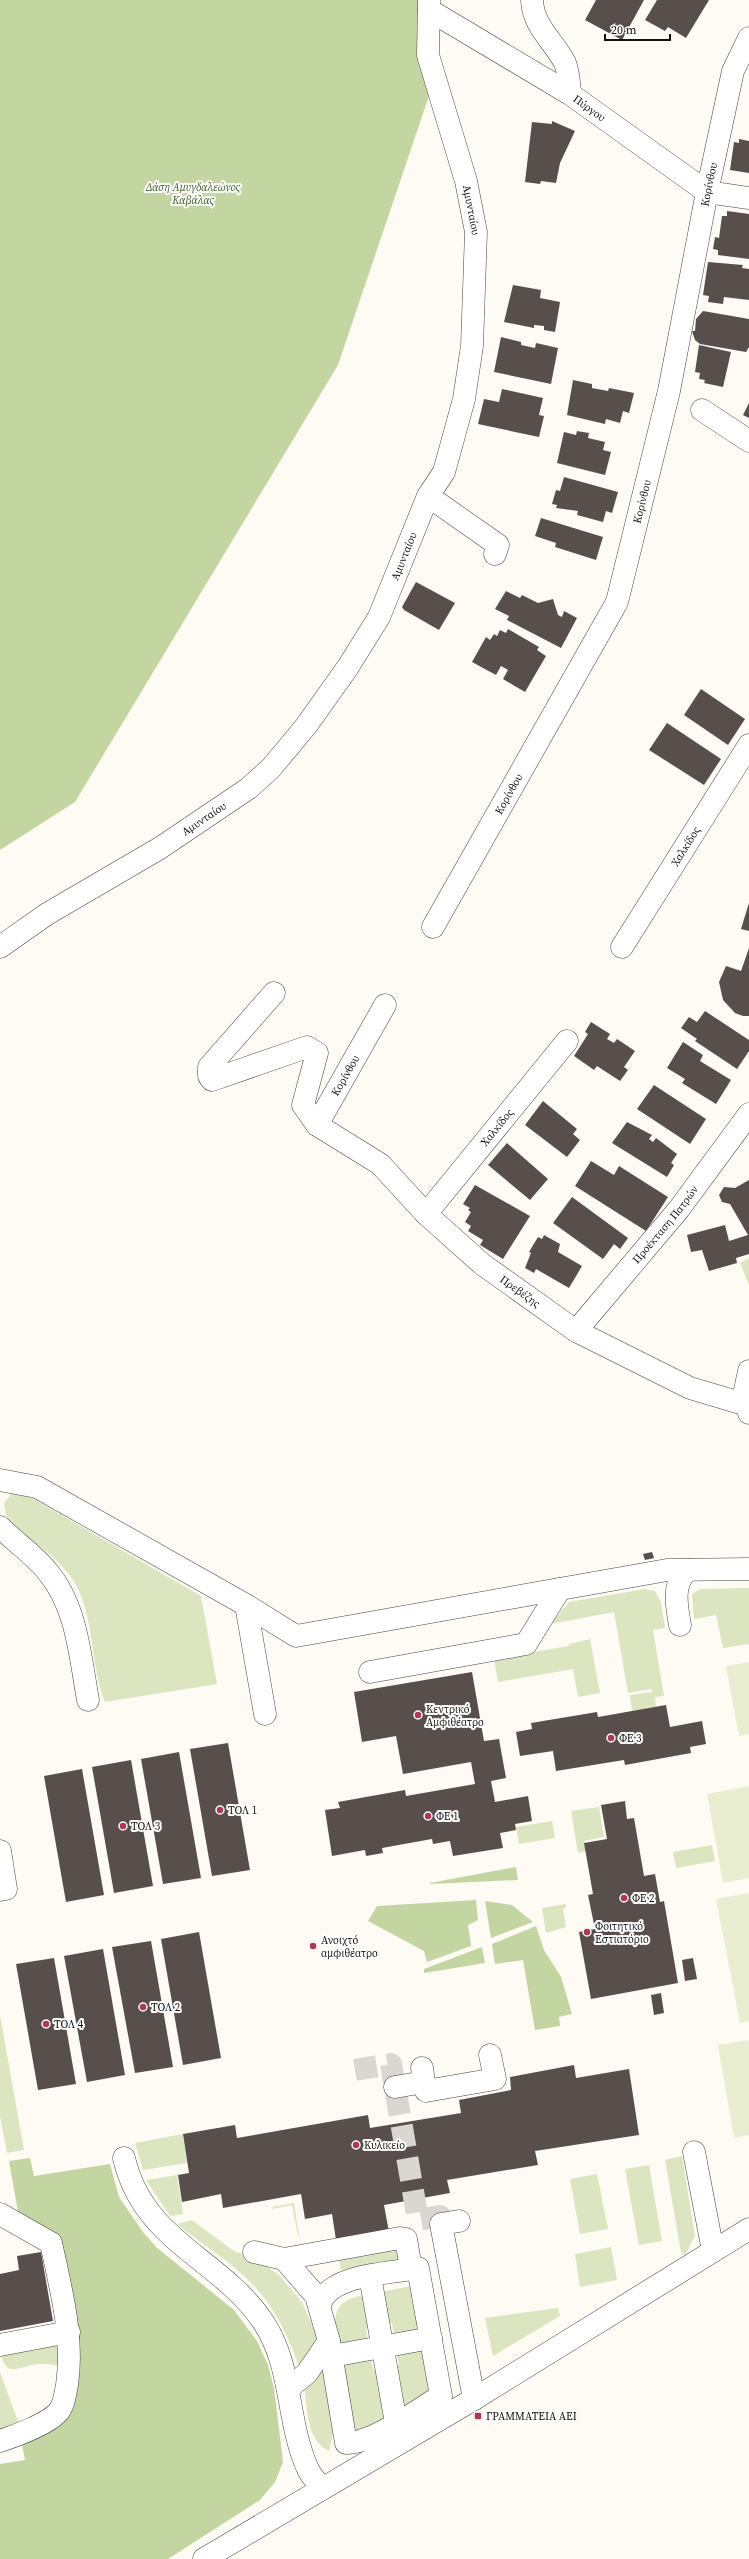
<svg xmlns="http://www.w3.org/2000/svg" width="749" height="2559" viewBox="0 0 749 2559" font-family="'Source Serif 4',serif">
  <rect width="100%" height="100%" fill="#fefaf4"/>
  <g fill="#dbe6c0">
    <path d="M749,1258v27l-9,-22z"/>
    <path d="M12,1493l20,5 169,98 16,88 -112,18c-15,-38 -10,-83 -30,-119 -19,-31 -49,-42 -69,-68l-2,-12z"/>
    <path d="M749,1588v56l-26,4 -7,-33 -22,4 -2,-25 9,-5z"/>
    <path d="M645,1589l10,2 6,11 4,26 -12,2 11,66 -9,1 1,10 -24,4 -2,-16 22,-3v-3l-24,4 -14,-81 -63,12 18,-22z"/>
    <path d="M590,1639l10,54 -22,4 -5,-28 -75,13 -4,-23 75,-13v-2z"/>
    <path d="M599,1807l5,30 -20,4 2,10 -8,2 -7,-42z"/>
    <path d="M552,1821l3,17 -36,6 -3,-17z"/>
    <path d="M712,1845l3,16 -39,7 -3,-16z"/>
    <path d="M566,1904v4h-3l3,19 -20,6 -4,-25z"/>
    <path d="M0,2015l24,135 -17,3 -7,-37z"/>
    <path d="M183,2134l4,29 -44,7 -8,-27z"/>
    <path d="M682,2156l13,80 -10,19 -4,-3 -16,-92z"/>
    <path d="M649,2165l13,76 -23,4 -14,-76z"/>
    <path d="M597,2174l11,55 -28,5 -10,-55z"/>
    <path d="M177,2175l6,39 -13,2 -24,-36z"/>
    <path d="M294,2203l5,33h-1l-6,-31 -20,4v-2z"/>
    <path d="M192,2220l43,32 19,5 25,18 24,29 17,40 -19,27c-13,-35 -27,-68 -56,-94 -21,-20 -46,-35 -68,-53z"/>
    <path d="M401,2243l2,16 -62,11 -3,-16z"/>
    <path d="M611,2247l6,33 -37,7 -5,-33z"/>
    <path d="M416,2285l9,51 -30,6 -3,-19 -11,2 -5,-32z"/>
    <path d="M371,2294l5,32 -10,2 3,19 -30,5c-7,-35 -9,-53 32,-58z"/>
    <path d="M558,2308l2,8 -67,40 -8,-38z"/>
    <path d="M59,2339l2,27c-7,-1 -16,-3 -23,-2 -19,2 -33,17 -38,-15z"/>
    <path d="M426,2341l11,55 -39,20 -9,-49 10,-2 -3,-18z"/>
    <path d="M370,2352l3,18 11,-1 8,49 -33,14 -5,-4 -14,-71z"/>
    <path d="M325,2360l9,69 -5,22c-23,-10 -22,-45 -25,-67z"/>
    <path d="M0,2372l19,52 -19,8z"/>
  </g>
  <g fill="#c3d5a1">
    <path d="M0,0h431l3,81 -96,284 -263,437 -75,48z"/>
    <path d="M516,1867l2,13 -88,4v-1z"/>
    <path d="M476,1900l2,20 -10,5 3,21 -44,16 -3,-11 -56,-30 9,-15z"/>
    <path d="M485,1901l27,4 21,17 -42,16z"/>
    <path d="M536,1926l8,24 17,27 11,37 -13,3 1,9 -25,4 -12,-70 -28,4 -3,-20z"/>
    <path d="M482,1947l3,16 -61,10v-4z"/>
    <path d="M30,2158l4,18 76,-12 9,33 24,35 13,15 78,63 23,31 11,24 6,23 9,74 -8,20 -15,18 -92,59h-168v-95l25,-4 -4,-21 37,-20v-178l-40,-29 -9,-51z"/>
  </g>
  <g fill="#eaeed1">
    <path d="M749,1662v72l-10,2 -13,-70z"/>
    <path d="M749,1786v92l-26,5 -16,-89z"/>
    <path d="M749,1893v128l-9,2 -24,-124z"/>
    <path d="M749,2040v95l-15,3 -16,-93z"/>
  </g>
  <g fill="#584f4d">
    <path d="M596,0h48l-22,40 -37,-20z"/>
    <path d="M657,0h52l-23,38 -18,-11 -3,4 -20,-11z"/>
    <path d="M552,121l23,10 -15,32 -4,20 -15,-2 -1,3 -15,-2 7,-60 20,2z"/>
    <path d="M739,139l10,2v32l-19,-3 4,-28 5,1z"/>
    <path d="M727,211l22,3v45l-31,-4v-5l-5,-1 2,-12 4,1 3,-22h5z"/>
    <path d="M708,262l35,3 -1,3 7,1v31l-25,-3 -1,7 -15,-2 1,-6 -6,-1z"/>
    <path d="M513,285l28,5 -1,8 20,4 -5,30 -11,-2v-4l-10,-1v3l-30,-6z"/>
    <path d="M703,311l46,8v28l-3,5 -46,-8 -5,-4 -3,-9h3l1,-12z"/>
    <path d="M501,337l20,5v3l14,3 1,-5 22,5 -7,36 -57,-12z"/>
    <path d="M699,345l32,7 -8,35 -19,-4 1,-3 -6,-1 1,-6 -5,-1z"/>
    <path d="M573,380l19,4v4l16,3 1,-3 25,5 -5,20 -6,-2 -3,12 -14,-4 -1,5 -38,-9z"/>
    <path d="M502,389l41,9 -4,17 5,1 -5,21 -61,-13 6,-25 15,3z"/>
    <path d="M749,403v15l-6,-3z"/>
    <path d="M577,431l12,2 -1,5 17,4 -2,8 8,2 -6,23 -48,-12 7,-31 12,3z"/>
    <path d="M564,477l54,15 -6,21 -6,-2 -3,11 -26,-7 1,-4 -22,-3 1,-3 -5,-1 4,-14 4,1z"/>
    <path d="M541,518l62,19 -7,23 -41,-13 1,-4 -21,-7z"/>
    <path d="M416,582l39,21 -16,27 -35,-20 -2,-3z"/>
    <path d="M506,591l14,7 2,-3 16,8 15,-4 5,16 4,2 2,-6 13,7 -16,30 -54,-28 2,-4 -14,-7z"/>
    <path d="M508,629l31,18 -2,3 9,6 -21,36 -22,-13 5,-9 -7,-4 -5,9 -24,-13 14,-25 4,3 4,-6 3,2 3,-6 6,3z"/>
    <path d="M701,689l44,30 -17,26 -44,-30z"/>
    <path d="M667,723l54,36 -17,26 -55,-35z"/>
    <path d="M749,903v28l-8,-2z"/>
    <path d="M749,948v68h-6l-8,-3 -12,-13 -4,-18 7,-16 15,5z"/>
    <path d="M705,1011l44,29v11l-12,18 -42,-28 2,-2 -16,-11 8,-11 8,5z"/>
    <path d="M591,1022l19,12 -3,5 7,4 3,-4 18,12 -11,16 4,3 -8,11 -23,-15 -3,4 -20,-14 14,-22 -3,-2z"/>
    <path d="M683,1042l20,13 -3,6 31,19 -15,24 -34,-21 3,-4 -18,-11z"/>
    <path d="M654,1085l52,34 -16,25 -53,-35z"/>
    <path d="M543,1101l34,28 -4,5 7,6 -13,17 -42,-32z"/>
    <path d="M627,1122l25,13 -3,4 4,3 3,-4 21,16 -6,9 3,2 -7,12 -55,-34z"/>
    <path d="M507,1143l41,36 -18,21 -42,-35z"/>
    <path d="M591,1161l23,14 5,-9 49,31 -22,34 -71,-45z"/>
    <path d="M749,1180v74l-13,4 1,5 -28,8 -7,-21 -11,2 -4,-17 38,-10 4,16 19,-6 -18,-31 -8,-2 -3,-7 5,-8 11,1z"/>
    <path d="M475,1185l55,31 -27,43 -23,-14 3,-5 -15,-9 3,-5 -6,-4 6,-10 -3,-2 2,-2 -7,-4z"/>
    <path d="M572,1197l56,41 -8,11 -6,-5 -11,15 -50,-36z"/>
    <path d="M544,1235l16,9 -2,8 24,14 -13,22 -33,-19 -2,4 -9,-5 6,-15 -2,-1 9,-15 4,2z"/>
    <path d="M652,1552l2,6 -9,2 -2,-6z"/>
    <path d="M472,1672l12,69 15,-2 7,39 -15,3 4,21 33,-6 4,25 -17,3 1,6 -16,3 3,15 -50,8 -3,-15 -17,3 -1,-5 -50,9 1,5 -17,3 -1,-6 -33,6 -7,-46 15,-2 -2,-6 67,-12 1,6 69,-12 -4,-22 -68,12 -7,-38 -34,6 -8,-50z"/>
    <path d="M666,1705l4,22 32,-6 4,23 -16,3 1,6 -66,12 -1,-5 -68,11 -3,-20 -33,5 -4,-24 16,-3 -1,-6 66,-11 1,5z"/>
    <path d="M228,1743l22,127 -38,6 -22,-127z"/>
    <path d="M179,1752l22,126 -38,6 -22,-125z"/>
    <path d="M131,1760l22,126 -39,7 -22,-126z"/>
    <path d="M82,1769l22,126 -38,7 -22,-126z"/>
    <path d="M625,1801l2,18 7,-1 10,58 11,-2 5,28 4,-1 14,82 -87,16 -12,-67 16,-3 -7,-34 5,-1 -9,-51 23,-4 -6,-34z"/>
    <path d="M199,1932l22,126 -38,7 -22,-126z"/>
    <path d="M151,1941l22,126 -38,6 -23,-126z"/>
    <path d="M103,1949l22,126 -38,7 -23,-126z"/>
    <path d="M54,1958l22,126 -38,6 -22,-126z"/>
    <path d="M693,1958l4,21 -12,2 -3,-21z"/>
    <path d="M661,1993l3,20 -10,2 -3,-20z"/>
    <path d="M574,2065l2,13 53,-9 10,66 -104,16 3,14 -91,15 3,13 -66,12 5,27 -53,8 -4,-26 -27,5 -4,-25 -78,14 -2,-14 -39,8 -4,-27 11,-2 -6,-39 52,-9 2,13 131,-23 2,13 91,-15 -2,-13 52,-10 -1,-13z"/>
    <path d="M41,2252l12,69 -53,10v-57l19,-4 -2,-14z"/>
  </g>
  <g fill="none" stroke-linecap="round" stroke-linejoin="round">
    <path stroke="#dad7d2" stroke-width="22" stroke-dasharray="22 11" stroke-linecap="butt" d="M355,2070l36,-6 27,156 22,-4 1,8"/>
    <defs>
      <g id="minor">
        <path d="M532,0c1,27 22,41 33,63 4,10 4,20 5,31"/>
        <path id="s1" d="M429,10l141,84 137,98 42,6"/>
        <path d="M702,410l47,31"/>
        <path d="M428,496l70,49 -3,9"/>
        <path id="s2" d="M433,927l184,-325 52,-211 38,-199 26,-121 16,-33"/>
        <path id="s3" d="M0,947l47,-33 113,-66 89,-60 22,-20 35,-42 42,-59 31,-50 49,-121 16,-24 20,-73 8,-53 4,-114 -10,-51 -38,-126 1,-55"/>
        <path id="s4" d="M622,947l127,-202"/>
        <path id="s5" d="M274,993l-65,74v9l3,4 95,-33 10,6 -14,52 14,20 63,39 46,50 56,50 94,67 114,57 57,17"/>
        <path id="s6" d="M317,1125l68,-120"/>
        <path id="s7" d="M426,1214l141,-173"/>
        <path id="s8" d="M576,1331l103,-122 70,-95"/>
        <path d="M749,1371l-4,19 4,23"/>
        <path d="M0,1480l37,7 209,118 50,31 371,-66 82,-1"/>
        <path d="M0,1527c15,15 34,28 47,44 30,35 33,85 41,129"/>
        <path d="M246,1605l19,109"/>
        <path d="M680,1625c-3,-17 -9,-44 9,-55"/>
        <path d="M370,1672l156,-28 34,-55"/>
        <path d="M0,1851l6,38 -6,1"/>
        <path d="M424,2082l2,9 69,-12 -5,-24"/>
        <path d="M395,2087l29,-5 -2,-14"/>
        <path d="M694,2152l19,99"/>
        <path d="M124,2158c19,83 94,99 138,162 31,45 24,99 45,147 3,8 10,15 15,22"/>
        <path d="M0,2214l51,29c10,47 23,94 16,142 -2,8 -2,18 -8,26 -9,12 -44,25 -59,30"/>
        <path d="M459,2221l-18,3 33,175"/>
        <path d="M254,2252l30,7 116,-21v2l6,-1 5,30"/>
        <path d="M284,2259l32,37 13,45 -22,32 -18,15"/>
        <path d="M370,2276l26,147"/>
        <path d="M320,2304c11,-31 70,-30 98,-36l23,128c-24,14 -69,48 -95,47l-17,-102"/>
        <path d="M0,2345l69,-13"/>
        <path d="M332,2356l99,-18"/>
        <path d="M204,2559l270,-160 275,-170"/>
      </g>
    </defs>
    <use href="#minor" stroke="#434343" stroke-width="23"/>
    <use href="#minor" stroke="#fff" stroke-width="22"/>
  </g>
  <g fill="#b33555" stroke="#fff" stroke-width="1.5">
    <circle cx="418" cy="1715" r="4"/>
    <circle cx="611" cy="1738" r="4"/>
    <circle cx="220" cy="1810" r="4"/>
    <circle cx="428" cy="1816" r="4"/>
    <circle cx="123" cy="1826" r="4"/>
    <circle cx="624" cy="1898" r="4"/>
    <circle cx="587" cy="1932" r="4"/>
    <circle cx="313" cy="1946" r="4"/>
    <circle cx="143" cy="2007" r="4"/>
    <circle cx="46" cy="2024" r="4"/>
    <circle cx="356" cy="2145" r="4"/>
    <rect x="474" y="2412" width="8" height="8" rx="2"/>
  </g>
  <g text-anchor="middle" dominant-baseline="central" stroke-width="4" stroke-linejoin="round" paint-order="stroke">
    <g font-size="11" fill="#101010" stroke="#fff">
      <text stroke="none"><textPath href="#s1" startOffset="188">Πύργου</textPath></text>
      <text stroke="none"><textPath href="#s2" startOffset="801">Κορίνθου</textPath></text>
      <text transform="translate(471 210) rotate(79)">Αμυνταίου</text>
      <text stroke="none"><textPath href="#s2" startOffset="477">Κορίνθου</textPath></text>
      <text stroke="none"><textPath href="#s3" startOffset="577">Αμυνταίου</textPath></text>
      <text stroke="none"><textPath href="#s2" startOffset="153">Κορίνθου</textPath></text>
      <text stroke="none"><textPath href="#s3" startOffset="241">Αμυνταίου</textPath></text>
      <text stroke="none"><textPath href="#s4" startOffset="119">Χαλκίδος</textPath></text>
      <text stroke="none"><textPath href="#s6" startOffset="57">Κορίνθου</textPath></text>
      <text stroke="none"><textPath href="#s7" startOffset="112">Χαλκίδος</textPath></text>
      <text stroke="none"><textPath href="#s8" startOffset="139">Προέκταση Πατρών</textPath></text>
      <text stroke="none"><textPath href="#s5" startOffset="567">Πρεβέζης</textPath></text>
    </g>
    <g font-size="11" font-style="italic" fill="#3f6226" stroke="#fff">
      <text x="193" y="187">Δάση Αμυγδαλεώνος<tspan x="193" dy="13">Καβάλας</tspan></text>
    </g>
    <g font-size="11" fill="#101010" stroke="#fff" text-anchor="start">
      <text x="426" y="1709">Κεντρικό<tspan x="426" dy="13">Αμφιθέατρο</tspan></text>
      <text x="619" y="1738">ΦΕ 3</text>
      <text x="228" y="1810">ΤΟΛ 1</text>
      <text x="436" y="1816">ΦΕ 1</text>
      <text x="131" y="1826">ΤΟΛ 3</text>
      <text x="632" y="1898">ΦΕ 2</text>
      <text x="595" y="1926">Φοιτητικό<tspan x="595" dy="13">Εστιατόριο</tspan></text>
      <text x="321" y="1940">Ανοιχτό<tspan x="321" dy="13">αμφιθέατρο</tspan></text>
      <text x="151" y="2007">ΤΟΛ 2</text>
      <text x="54" y="2024">ΤΟΛ 4</text>
      <text x="364" y="2145">Κυλικείο</text>
      <text x="486" y="2416">ΓΡΑΜΜΑΤΕΙΑ ΑΕΙ</text>
    </g>
  </g>
  <path d="M605 34v6h65v-6" fill="none" stroke="#101010" stroke-width="2"/>
  <text x="611" y="34" font-size="12" fill="#101010" stroke="#ffffff" stroke-width="3" paint-order="stroke">20 m</text>
</svg>
